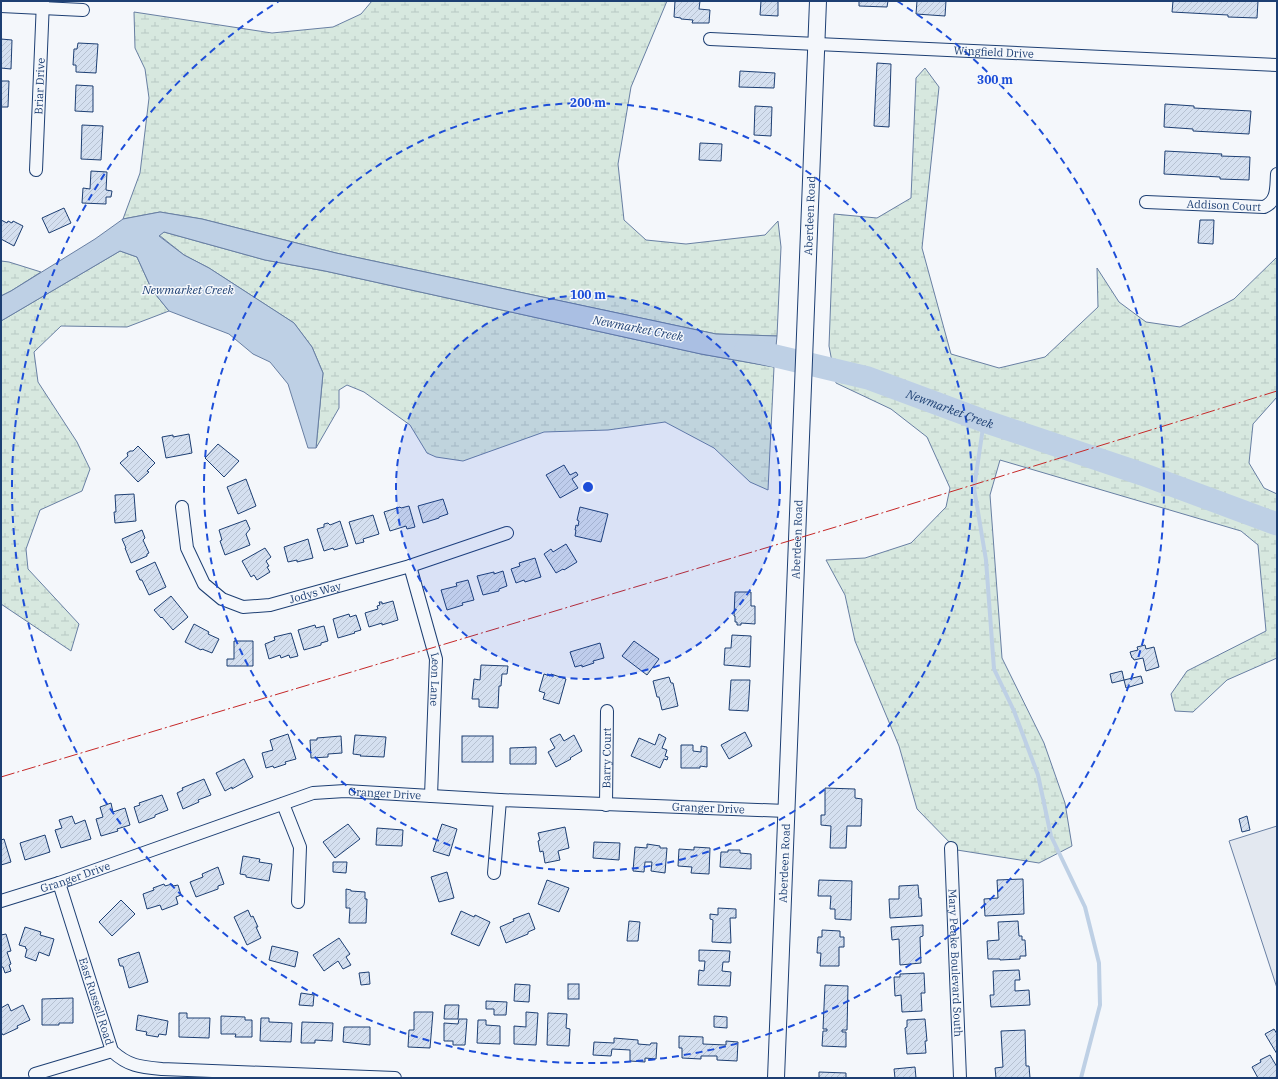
<svg xmlns="http://www.w3.org/2000/svg" width="1278" height="1079" viewBox="0 0 1278 1079" font-family="'IBM Plex Serif',serif">
  <defs>
    <pattern id="wetland-marsh" width="20" height="14" patternUnits="userSpaceOnUse"><rect width="20" height="14" fill="#d7e8df"/><path d="M1 5h8M5 5V1M11 12h8M15 12V8" fill="none" stroke="#b8c8c3"/></pattern>
    <pattern id="building-hatch" width="6" height="6" patternUnits="userSpaceOnUse"><rect width="6" height="6" fill="#d5e0f0"/><path d="M-1 1l2-2M0 6l6-6M5 7l2-2" fill="none" stroke="#b6c1d1"/></pattern>
  </defs>
  <rect width="100%" height="100%" fill="#f4f7fb"/>
  <g fill="url(#wetland-marsh)" stroke="#687fa3">
    <path d="M372,1h295l-36,86 -13,77 6,56 22,20 40,4 79,-9 13,-14 3,26 -4,89 -61,-2 -380,-81 -134,-34 -42,-7 -37,7 17,-46 9,-75 -4,-29 -10,-21 -1,-36 138,21 61,-6 28,-13z"/>
    <path d="M925,68l14,19 -17,161 29,106 48,14 46,-11 53,-50 -1,-39 22,34 27,20 34,5 54,-28 43,-42v140l-24,27 -4,39 15,25 13,6v164l-50,22 -34,32 -18,-1 -4,-17 16,-23 79,-40 -8,-86 -17,-14 -241,-71 -10,35 12,163 42,85 21,60 7,43 -33,17 -82,-13 -40,-41 -18,-63 -44,-105 -10,-46 -19,-35 39,-2 46,-15 35,-36 4,-19 -23,-51 -36,-28 -55,-26 -7,-37 5,-132 43,4 34,-20 5,-120z"/>
    <path d="M164,232l101,28 60,11 376,83 73,13 -6,123 -18,-8 -36,-34 -49,-26 -57,8 -64,2 -81,29 -27,-4 -9,-4 -17,-28 -46,-33 -17,-7 -8,5v18l-23,40 7,-75 -11,-26 -18,-24 -85,-55 -25,-13 -25,-20z"/>
    <path d="M120,251l17,6 15,33 17,21 -42,16 -66,-1 -27,26 4,30 39,60 13,27 -8,22 -42,19 -14,39 2,20 51,55 -8,27 -70,-47v-283z"/>
    <path d="M1,261l8,1 32,10 -30,19 -10,5z"/>
  </g>
  <path fill="#e3e8f0" stroke="#687fa3" d="M1277,826v162l-48,-147z"/>
  <path fill="#bed0e5" stroke="#687fa3" d="M160,212l42,7 134,34 380,81 61,2 -3,31 -73,-13 -376,-83 -60,-11 -101,-28 -5,4 25,19 25,13 85,55 18,24 11,26 -7,75h-8l-20,-64 -18,-22 -17,-8 -24,-20 -60,-23 -17,-21 -15,-33 -17,-6 -119,70v-25l10,-5 84,-52 28,-20z"/>
  <g fill="none" stroke-linecap="round" stroke-linejoin="round">
    <path stroke="#bed0e5" stroke-width="4" d="M984,421l-10,67 12,72 8,109 20,42 24,64 13,61 34,71 14,56 1,42 -19,73"/>
    <path stroke="#bed0e5" stroke-width="23" id="s1" d="M746,349l122,29 116,43 158,53 135,50"/>
  </g>
  <g fill="url(#building-hatch)" stroke="#1d3f73">
    <path d="M675,1h25l-1,8 11,1 -1,13h-17l1,-3 -12,-1v-1l-7,-1z"/>
    <path d="M761,1h17v15l-18,-1z"/>
    <path d="M859,1h29l-1,6 -28,-1z"/>
    <path d="M917,1h29l-1,15 -29,-2z"/>
    <path d="M1173,1h85l-1,17 -29,-1v-2l-56,-3z"/>
    <path d="M1,39l11,1 -1,29 -10,-1z"/>
    <path d="M78,43l20,1 -2,29 -20,-1v-7h-3l1,-16h3z"/>
    <path d="M877,63l14,1 -2,63 -15,-1z"/>
    <path d="M740,71l35,2 -1,15 -35,-1z"/>
    <path d="M1,81h8l-1,26h-7z"/>
    <path d="M76,85l17,1v26l-18,-1z"/>
    <path d="M1165,104l29,2v2l57,3 -2,23 -56,-3v-2l-29,-2z"/>
    <path d="M755,106l17,1 -1,29 -17,-1z"/>
    <path d="M82,125l21,1 -2,34 -20,-1z"/>
    <path d="M700,143l22,1 -1,17 -22,-1z"/>
    <path d="M1165,151l57,3 -1,2 29,1 -1,23 -29,-1v-2l-56,-3z"/>
    <path d="M91,171l16,1 -1,18 6,1 -1,6h-5v7l-24,-1 1,-15 7,1z"/>
    <path d="M64,208l7,15 -22,10 -7,-15z"/>
    <path d="M1,220l6,3 1,-2 4,2 1,-2 10,5 -9,20 -13,-7z"/>
    <path d="M1200,220h14l-1,24 -15,-1z"/>
    <path d="M189,434l3,19 -26,5 -4,-21 11,-2v2z"/>
    <path d="M218,444l21,17 -15,16 -19,-19z"/>
    <path d="M138,446l17,17 -8,8 2,1 -11,10 -18,-19 8,-7 -1,-3 3,-2h3z"/>
    <path d="M564,465l6,10 6,-3 2,3 -6,4 6,9 -18,10 -14,-23z"/>
    <path d="M246,479l10,27 -18,8 -11,-27z"/>
    <path d="M134,494l2,27 -21,2 -1,-11h2l-1,-17z"/>
    <path d="M443,499l5,15 -9,3v1l-16,5 -5,-17z"/>
    <path d="M409,506l6,21 -8,2 -1,-3 -16,5 -6,-19 16,-5 1,1z"/>
    <path d="M580,507l28,7 -7,28 -26,-6 1,-6h-1l1,-5 2,1 1,-5 -2,-1z"/>
    <path d="M373,515l6,19 -16,5 1,3 -8,2 -7,-22z"/>
    <path d="M246,520l4,9 -4,5 4,11 -25,10 -5,-14 2,-1 -3,-10z"/>
    <path d="M340,521l8,25 -14,4 -1,-2 -9,3 -7,-22 7,-2v-3l4,-1 2,2z"/>
    <path d="M142,530l3,8 -2,2 6,13 -2,1v2l-16,7 -6,-15h1l-4,-9z"/>
    <path d="M308,539l5,19 -16,4v-2l-9,2 -4,-15z"/>
    <path d="M566,544l11,18 -13,8 -1,-1 -7,4 -12,-19 7,-5 2,3z"/>
    <path d="M265,548l6,9 -5,4 3,5 -2,1 3,5 -13,8 -3,-5 -3,2 -9,-16z"/>
    <path d="M535,558l6,19 -16,5 -1,-2 -8,3 -5,-14 9,-3 -1,-3z"/>
    <path d="M155,562l11,25 -17,8 -7,-15h-2l-4,-9z"/>
    <path d="M503,571l4,15 -8,3v2l-16,4 -6,-19 17,-4v2z"/>
    <path d="M468,580l6,20 -12,3 1,2 -16,5 -6,-20 16,-4 -1,-3z"/>
    <path d="M735,592h16v14h4v18l-14,-1v2h-4v-3h-2v-6h-1z"/>
    <path d="M171,596l17,21 -15,13 -11,-13 -1,1 -7,-8z"/>
    <path d="M393,601l5,19 -16,5v-2l-13,4 -4,-14 13,-4 -1,-3 3,-1 -1,-3h3v2z"/>
    <path d="M349,614l1,3 6,-2 5,15 -7,2 1,1 -17,5 -5,-19z"/>
    <path d="M194,624l15,8 -1,2 11,5 -7,14 -10,-4 -1,1 -16,-8z"/>
    <path d="M315,625l1,3 8,-2 4,15 -7,2v2l-17,5 -6,-20z"/>
    <path d="M291,633l7,23 -8,2 -1,-3 -8,3 -1,-3 -11,4 -4,-15 10,-4 -1,-3z"/>
    <path d="M732,635l19,1 -1,31 -26,-2 1,-17h6z"/>
    <path d="M234,641h19v25h-26v-7h7z"/>
    <path d="M634,641l25,18 -12,16 -25,-19z"/>
    <path d="M600,643l4,15 -11,3 1,2 -12,4v-2l-7,2 -5,-15z"/>
    <path d="M1145,645l1,4 8,-2 5,20 -13,4 -3,-13 -9,2 -1,-2h-1l-2,-6 8,-2 -1,-3z"/>
    <path d="M481,665l27,1 -1,8h-5l-1,12h-2l-1,22 -19,-1v-8h-7l2,-20 6,1z"/>
    <path d="M1122,671l2,9 -12,3 -2,-9z"/>
    <path d="M544,674l6,2 1,-2 15,5 -7,25 -16,-5 2,-6 -6,-2z"/>
    <path d="M1141,676l2,7 -17,5 -2,-8z"/>
    <path d="M669,677l2,6h2l5,23 -16,4 -3,-13h-2l-4,-16z"/>
    <path d="M731,680h19l-2,31 -19,-1z"/>
    <path d="M745,732l7,14 -23,13 -8,-14z"/>
    <path d="M288,734l8,25 -11,3 1,2 -12,4 -1,-2 -7,2 -4,-15 11,-3 -3,-10z"/>
    <path d="M560,734l4,7 10,-6 8,16 -12,7 1,1 -15,8 -8,-15 7,-4 -5,-9z"/>
    <path d="M659,734l7,4 -4,10 5,2 -2,6 3,1 -1,3 -3,-1 -4,9 -29,-12 8,-18 16,7z"/>
    <path d="M355,735l31,2 -2,20 -24,-1 1,-1 -8,-1z"/>
    <path d="M341,736l1,17 -14,1v3l-17,1 -1,-18h7v-2z"/>
    <rect x="462" y="736" width="31" height="26"/>
    <path d="M681,745h12v6l8,1v-6l6,1v20l-7,-1v2h-19z"/>
    <path d="M536,747v17h-26v-16z"/>
    <path d="M244,759l9,18 -21,12v-2l-7,4 -9,-18z"/>
    <path d="M204,779l7,16 -13,5 1,2 -16,7 -6,-16 6,-3 -1,-2z"/>
    <path d="M825,788l30,1v9l7,1 -1,27h-14l-1,22h-16l1,-22 -10,-1v-10h4z"/>
    <path d="M162,795l6,15 -13,5v2l-16,6 -5,-16 6,-2 -1,-2z"/>
    <path d="M111,803l2,9 12,-4 5,17 -13,4 1,2 -17,5 -5,-17 7,-2 -3,-10z"/>
    <path d="M72,816l3,8 10,-4 6,19 -30,9 -6,-18 7,-2 -3,-8z"/>
    <path d="M1247,816l3,14 -8,2 -3,-13z"/>
    <path d="M348,824l12,15 -25,19 -12,-16z"/>
    <path d="M442,824l15,5 -8,27 -16,-5z"/>
    <path d="M565,827l4,21 -11,3 2,9 -15,3 -2,-12 -3,1 -2,-11 2,-1 -2,-7z"/>
    <path d="M377,828l26,2 -1,16 -26,-1z"/>
    <path d="M45,835l5,17 -25,8 -5,-17z"/>
    <path d="M4,839l7,23 -10,3v-25z"/>
    <path d="M594,842l26,1 -1,17 -26,-2z"/>
    <path d="M647,844l13,2v2h7l-2,25 -14,-2 1,-9h-7l-1,10 -11,-1 2,-24 12,1z"/>
    <path d="M694,847l16,1 -1,26 -18,-1 1,-6 -14,-1 1,-17 15,1z"/>
    <path d="M728,850h12v3l11,1v15l-31,-2 1,-15h7z"/>
    <path d="M243,856l17,3 -1,3 13,2 -3,17 -23,-4v-2l-6,-1z"/>
    <path d="M333,862h14l-1,11 -13,-1z"/>
    <path d="M218,867l6,17 -6,2v3l-22,8 -6,-15 13,-5 -1,-3z"/>
    <path d="M447,872l7,26 -15,4 -8,-25z"/>
    <path d="M1023,879l1,35 -39,2 -1,-17 14,-1 -1,-18z"/>
    <path d="M547,880l22,8 -10,24 -21,-8z"/>
    <path d="M819,880l33,1 -1,39 -16,-1v-10h-5l1,-13h-13z"/>
    <path d="M164,884l1,2 7,-2 1,2 5,-1 3,10 -5,2 2,7 -16,6 -2,-5 -13,4 -4,-15 11,-4 -1,-2z"/>
    <path d="M918,885l1,13h2l1,18 -32,2 -1,-19h10v-13z"/>
    <path d="M346,889l5,1v1l14,1v7h2l-1,24h-17l1,-15h-4z"/>
    <path d="M121,900l14,14 -23,22 -13,-14z"/>
    <path d="M718,908l18,1v9h-6l1,25 -19,-1 1,-22 -3,-1v-5l8,1z"/>
    <path d="M248,910l3,7 2,-1 5,11h-2l5,11 -14,7 -13,-28z"/>
    <path d="M461,911l13,6 1,-2 15,7 -11,24 -28,-12z"/>
    <path d="M529,913l6,16 -7,3v2l-22,9 -6,-16 14,-6 -1,-2z"/>
    <path d="M629,921l11,1 -2,19h-11z"/>
    <path d="M1018,921l1,15h3v4h3l1,16h-6v3l-20,1v-1h-12l-1,-18 12,-1 -1,-18z"/>
    <path d="M923,925v11l-3,1 1,26 -21,2 -1,-26 -7,1 -1,-13z"/>
    <path d="M25,927l16,5 -1,3 14,4 -5,17 -10,-4 -3,9 -11,-4 2,-8 -2,-1 1,-1 -7,-2z"/>
    <path d="M822,930l18,1v6h4v10h-5v19h-19l1,-13h-4l1,-16h4z"/>
    <path d="M6,934l5,17 -4,1 4,12 -2,1 2,6 -6,2 -2,-6h-2v-32z"/>
    <path d="M339,938l11,16 -4,3 5,8 -8,4 -5,-8 -14,10 -11,-16z"/>
    <path d="M272,946l26,6 -3,15 -26,-7z"/>
    <path d="M699,950l31,1 -1,11h-6l-1,9 9,1 -1,14 -32,-1 1,-15 5,1 1,-10h-6z"/>
    <path d="M139,952l9,30 -19,6 -6,-22h-3l-2,-7z"/>
    <path d="M1019,970l1,10h-5v11l14,-1 1,15 -39,2 -1,-12h4l-1,-24z"/>
    <path d="M369,972l1,12 -9,1 -2,-12z"/>
    <path d="M924,973l1,20h-4l1,18 -20,1 -1,-17 -6,1 -1,-19h6v-3z"/>
    <path d="M515,984l15,1 -1,17 -15,-1z"/>
    <rect x="568" y="984" width="11" height="15"/>
    <path d="M825,985l23,1 -1,44h-5v2h4v15l-24,-1 1,-15h4v-2h-4z"/>
    <path d="M301,993l13,2 -1,11 -14,-1z"/>
    <path d="M73,998v25h-14v2h-17v-26z"/>
    <path d="M486,1001l21,1 -1,13h-12v-6h-8z"/>
    <path d="M8,1004l3,7 12,-6 7,15 -13,6 1,2 -15,7 -2,-3v-24z"/>
    <path d="M445,1005h14l-1,14h-14z"/>
    <path d="M414,1012h19l-3,36 -22,-1 1,-17h5z"/>
    <path d="M526,1012l12,1 -2,32 -22,-1v-18l12,1z"/>
    <path d="M179,1013h8v5h23l-1,20 -30,-1z"/>
    <path d="M548,1013l19,1 -1,14 4,1 -1,17 -22,-1z"/>
    <path d="M138,1015l30,6 -2,14 -7,-1 -1,3 -12,-2 1,-3 -11,-2z"/>
    <path d="M221,1016l24,1v3h7v17h-17l1,-3h-15z"/>
    <path d="M714,1016l13,1v11l-13,-1z"/>
    <path d="M261,1018h8v4l23,1 -1,19 -31,-1z"/>
    <path d="M459,1019h8l-2,26h-12v-4h-9v-18l14,1z"/>
    <path d="M925,1019l2,22h-2l1,12 -19,1 -2,-26 2,-1v-7z"/>
    <path d="M478,1020h8v5l14,1v18l-23,-1z"/>
    <path d="M302,1022l31,1 -1,18 -17,-1v3h-14z"/>
    <path d="M344,1027h26v18l-27,-3z"/>
    <path d="M1274,1029l3,5v20l-12,-20z"/>
    <path d="M1025,1030l1,36h3l1,12h-34l-1,-10 8,-1 -2,-36z"/>
    <path d="M679,1036l24,1v7l23,1v-4l12,1 -1,19 -20,-1v-4h-16v3l-19,-1v-10h-3z"/>
    <path d="M614,1038l24,2v4l12,1 1,-2h6l-1,16 -11,-1v4l-15,-1v-11l-18,-1 -1,7 -18,-1 1,-13 20,1z"/>
    <path d="M1270,1055l7,12v11h-19l-6,-11 9,-5 -1,-2z"/>
    <path d="M915,1067l1,11h-21l-1,-9z"/>
    <path d="M819,1072l27,1v5h-27z"/>
  </g>
  <g fill="none" stroke-linecap="round" stroke-linejoin="round">
    <defs>
      <g id="street">
        <path d="M1,6l82,4"/>
        <path id="s2" d="M710,39l567,26"/>
        <path id="s3" d="M36,170l7,-169"/>
        <path id="s4" d="M1146,202l118,5c14,-6 12,-20 13,-33"/>
        <path id="s5" d="M182,507l5,41 17,36 18,15 21,8 27,-2 140,-39 97,-33"/>
        <path id="s6" d="M410,566l26,93 -5,137"/>
        <path d="M283,804l17,43 -2,55"/>
        <path id="s7" d="M606,805l1,-94"/>
        <path id="s8" d="M951,848l9,230"/>
        <path d="M494,873l6,-73"/>
        <path id="s9" d="M59,883l53,168c16,15 28,16 50,18l233,9"/>
        <path id="s10" d="M1,901l58,-18 254,-90 32,-2 155,9 286,11"/>
        <path d="M35,1074l77,-23"/>
      </g>
      <g id="secondary">
        <path id="s11" d="M776,1078l42,-1077"/>
      </g>
    </defs>
    <use href="#street" stroke="#1d3f73" stroke-width="14"/>
    <use href="#secondary" stroke="#1d3f73" stroke-width="18"/>
    <use href="#street" stroke="#f4f7fb" stroke-width="12"/>
    <use href="#secondary" stroke="#f4f7fb" stroke-width="16"/>
    <path stroke="#c62828" stroke-width="1" stroke-dasharray="14 3 2 3" stroke-linecap="butt" d="M1,777l868,-260 408,-126"/>
  </g>
  <circle cx="588" cy="487" r="192" fill="#1d4ed8" fill-opacity=".12"/>
  <g fill="none" stroke="#1d4ed8" stroke-width="2" stroke-dasharray="7 5">
    <circle cx="588" cy="487" r="192"/>
    <circle cx="588" cy="487" r="384"/>
    <path d="M897 1A576 576 0 1 1 279 1"/>
  </g>
  <g text-anchor="middle" dominant-baseline="central" stroke-width="3" stroke-linejoin="round" paint-order="stroke">
    <g font-size="11" fill="#1d3f73" stroke="#f4f7fb">
      <text stroke="none"><textPath href="#s2" startOffset="284">Wingfield Drive</textPath></text>
      <text stroke="none"><textPath href="#s3" startOffset="84">Briar Drive</textPath></text>
      <text stroke="none"><textPath href="#s4" startOffset="78">Addison Court</textPath></text>
      <text stroke="none"><textPath href="#s11" startOffset="863">Aberdeen Road</textPath></text>
      <text stroke="none"><textPath href="#s11" startOffset="539">Aberdeen Road</textPath></text>
      <text stroke="none"><textPath href="#s5" startOffset="201">Jodys Way</textPath></text>
      <text stroke="none"><textPath href="#s6" startOffset="117">Leon Lane</textPath></text>
      <text stroke="none"><textPath href="#s7" startOffset="47">Barry Court</textPath></text>
      <text stroke="none"><textPath href="#s10" startOffset="402">Granger Drive</textPath></text>
      <text stroke="none"><textPath href="#s10" startOffset="726">Granger Drive</textPath></text>
      <text stroke="none"><textPath href="#s11" startOffset="215">Aberdeen Road</textPath></text>
      <text stroke="none"><textPath href="#s10" startOffset="78">Granger Drive</textPath></text>
      <text stroke="none"><textPath href="#s8" startOffset="115">Mary Peake Boulevard South</textPath></text>
      <text stroke="none"><textPath href="#s9" startOffset="124">East Russell Road</textPath></text>
    </g>
    <g font-size="12" font-style="italic" fill="#1d3f73" stroke="#f4f7fb">
      <text x="188" y="289">Newmarket Creek</text>
      <text transform="translate(638 328) rotate(11)">Newmarket Creek</text>
      <text stroke="none"><textPath href="#s1" startOffset="213">Newmarket Creek</textPath></text>
    </g>
  </g>
  <circle cx="588" cy="487" r="6" fill="#1d4ed8" stroke="#f4f7fb" stroke-width="2"/>
  <g font-size="12" text-anchor="middle" font-weight="bold" fill="#1d4ed8" stroke="#f4f7fb" stroke-width="3" stroke-linejoin="round" paint-order="stroke">
    <text x="995" y="84">300 m</text>
    <text x="588" y="107">200 m</text>
    <text x="588" y="299">100 m</text>
  </g>
  <rect width="1278" height="1079" fill="none" stroke="#1d3f73" stroke-width="4"/>
</svg>
